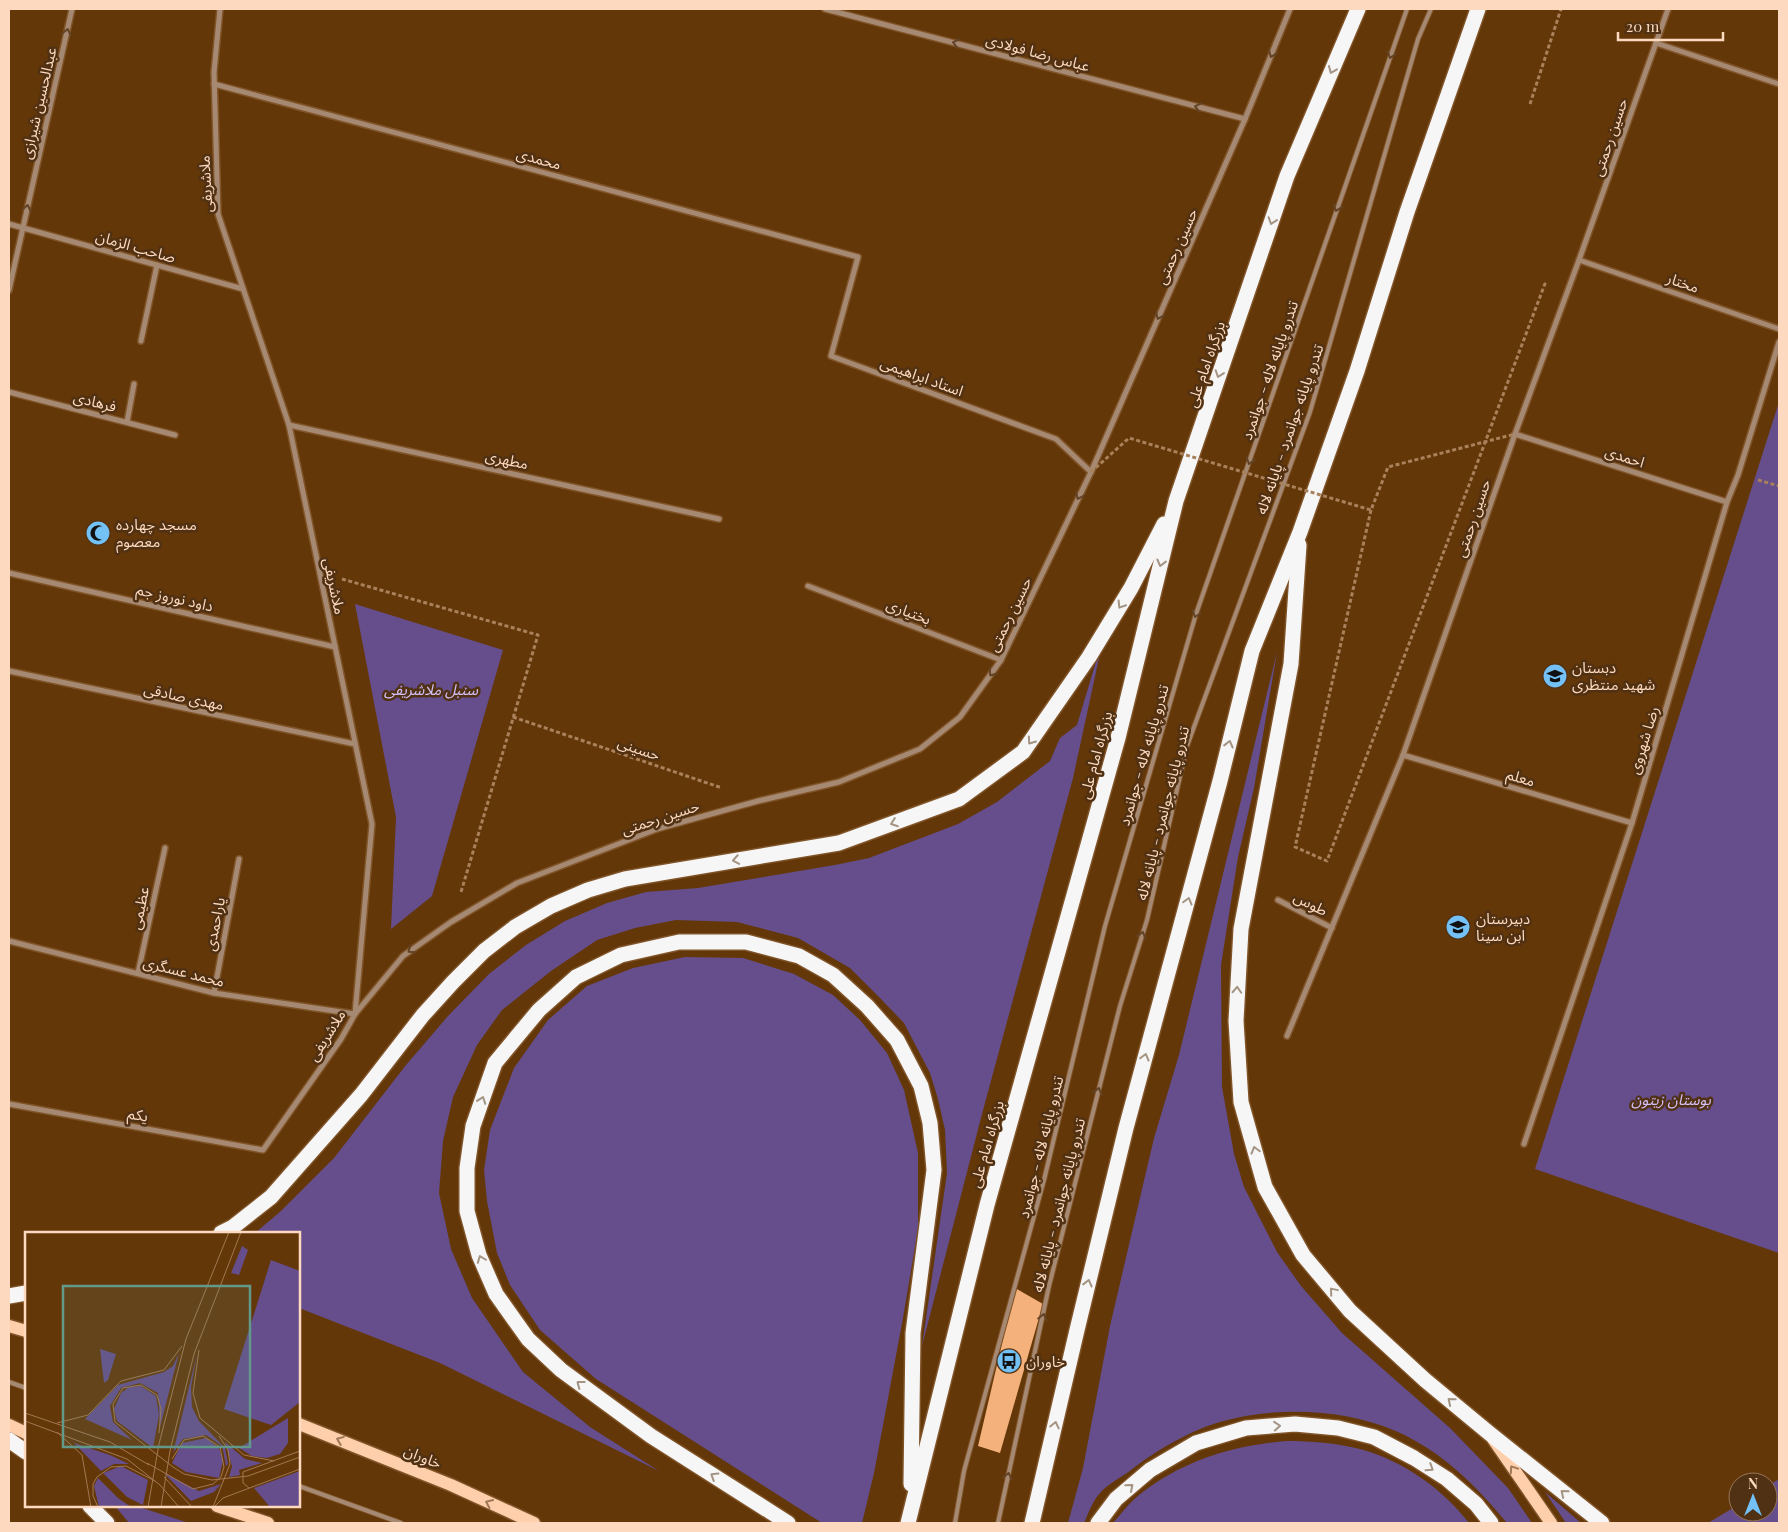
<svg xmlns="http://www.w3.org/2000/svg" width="1788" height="1532" viewBox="0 0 1788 1532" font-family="'Playfair Display','Noto Sans Arabic',serif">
  <rect width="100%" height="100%" fill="#643708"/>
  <g fill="#654e8b">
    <path d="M1779,402v851l-244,-84z"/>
    <path d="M355,604l148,46 -71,246 -41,33 5,-112z"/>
    <path d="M1104,635l-31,143 -91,336 -60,232 25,-173 -2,-43 -7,-31 -8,-26 -26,-50 -24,-25 -30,-30 -52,-30 -61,-16 -61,-2 -41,8 -38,12 -46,31 -49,39 -25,35 -24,52 -10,44 -4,52 12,56 21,49 51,74 67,55 69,44 -219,-108 -141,-55v-75h-44l26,-22 53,-53 72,-93 42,-49 41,-42 37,-29 39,-24 42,-18 39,-11 52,-4 137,-23 34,-7 89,-34 39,-22 53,-41 10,-23 17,-13z"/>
    <path d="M1277,652l-23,136 -16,69 -17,108 1,122 12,67 10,33 33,65 24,34 41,47 108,95 58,60 24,35h-25c-32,-38 -63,-70 -109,-91 -55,-25 -136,-27 -193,-5 -28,11 -54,27 -78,46 -9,6 -20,12 -27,20 -7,7 -12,21 -16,30h-16l15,-55 27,-142 44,-188 25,-83z"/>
    <path d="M685,957l58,1 51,16 39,21 27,25 27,33 17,37 14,63v76l-15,89 -29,155 -12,50h-40l-226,-144 -56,-49 -30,-45 -13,-32 -10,-52 -3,-31 6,-40 24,-62 34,-48 39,-34 46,-18z"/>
    <path d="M1287,1441c24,0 49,2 73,8 42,11 83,40 109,74h-356c8,-9 16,-20 26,-28 42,-34 94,-50 148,-54z"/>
    <path d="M1779,1479v44h-71l30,-18v7h30v-26z"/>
    <path d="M1545,1492l36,31h-15z"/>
    <path d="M115,1506h21l53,17h-60z"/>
  </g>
  <path fill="#f4b17b" d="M1015,1288l28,16 -43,149 -22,-7z"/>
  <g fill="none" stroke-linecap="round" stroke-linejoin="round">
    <defs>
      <g id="lane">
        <path d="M9,1382l17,6"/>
        <path d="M299,1486l102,37"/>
        <path d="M955,1523l9,-52 80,-291 61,-254 91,-312 211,-605"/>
        <path d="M998,1523l51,-237 71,-280 27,-86 40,-174 123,-334 108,-373 13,-30"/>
      </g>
      <g id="street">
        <path d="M825,9l420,110"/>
        <path d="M1656,43l123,41"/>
        <path d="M214,84l644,173 -27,99 225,83 35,33"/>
        <path d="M9,224l234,65"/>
        <path d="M1579,260l200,69"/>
        <path d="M9,290l63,-281"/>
        <path d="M141,341l16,-76"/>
        <path d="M9,392l166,43"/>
        <path d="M127,422l7,-38"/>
        <path d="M289,425l430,94"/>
        <path d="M1515,434l212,68"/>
        <path d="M9,573l326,74"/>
        <path d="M808,586l193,74"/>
        <path d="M9,671l346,73"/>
        <path d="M1403,755l229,68"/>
        <path d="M1278,900l54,28"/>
        <path d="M9,941l205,52 141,21"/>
        <path d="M138,973l27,-125"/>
        <path d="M214,993l25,-134"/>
        <path d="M355,1014l48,-58 48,-34 66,-39 140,-54 101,-28 81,-19 81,-33 40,-32 41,-57 90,-188 154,-353 45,-110"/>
        <path d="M1287,1036l116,-281 112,-321 64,-174 89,-251"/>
        <path d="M9,1104l254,46 78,-111 14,-25 17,-190 -83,-399 -71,-211 -4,-142 6,-63"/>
        <path d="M1524,1144l108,-321 95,-321 11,-27 41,-133"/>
      </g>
      <g id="primary">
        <path d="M9,1326l17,5"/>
        <path d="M299,1424l152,61 83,38"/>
        <path d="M9,1425l17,8"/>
        <path d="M1493,1439l58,84"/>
        <path d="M217,1506l51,17"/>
      </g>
      <g id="highway">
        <path d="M1299,545l-8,119 -50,265 -5,92 5,81 24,85 38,68 47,56 75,69 64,53 113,90"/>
        <path d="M221,1233l12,-6 38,-30 90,-102 62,-80 30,-33 31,-31 31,-24 36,-21 37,-16 37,-11 214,-36 120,-44 64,-47 66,-95 42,-69 33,-64"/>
        <path d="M9,1296l17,-3"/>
        <path d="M9,1440l17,12"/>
        <path d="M90,1506l17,17"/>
        <path d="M788,1523l-137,-87 -90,-66 -33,-31 -32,-45 -17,-39 -12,-44v-43l6,-42 22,-63 44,-53 37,-33 45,-22 58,-13h67l53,14 34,19 34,31 30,34 24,46 9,37 4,47 -21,163 -2,151"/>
        <path d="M908,1523l79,-318 131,-467 58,-237 111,-325 71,-167"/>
        <path d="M1032,1523l45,-193 49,-202 94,-347 32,-130 48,-119 57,-161 50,-159 71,-203"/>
        <path d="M1098,1523l18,-24 34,-29 46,-27 50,-15 49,-4 43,4 36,9 40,21 33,21 29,25 15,19"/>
      </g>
    </defs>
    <use href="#lane" stroke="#805429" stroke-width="6"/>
    <use href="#street" stroke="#805429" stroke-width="8"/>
    <use href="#primary" stroke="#805429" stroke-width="15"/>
    <use href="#highway" stroke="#805429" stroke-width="18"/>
    <g stroke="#a9815b" stroke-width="3" stroke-dasharray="4 2.5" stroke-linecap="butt">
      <path d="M1530,104l31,-95"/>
      <path d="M1758,480l21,6"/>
      <path d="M1371,510l-76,337 32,14 219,-580"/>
      <path d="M342,579l196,56 -77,257"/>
      <path d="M513,717l209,71"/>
    </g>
    <use href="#lane" stroke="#a68972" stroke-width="4"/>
    <use href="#street" stroke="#a68972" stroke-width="5"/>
    <use href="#primary" stroke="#fecfaa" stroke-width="12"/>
    <use href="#highway" stroke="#f6f6f6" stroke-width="15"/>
    <path stroke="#a9815b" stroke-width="3" stroke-dasharray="4 2.5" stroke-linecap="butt" d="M1091,472l38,-34 242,72 17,-43 127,-33"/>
  </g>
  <defs><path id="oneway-chevron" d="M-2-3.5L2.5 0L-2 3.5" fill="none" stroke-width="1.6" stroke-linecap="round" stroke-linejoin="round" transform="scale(1.25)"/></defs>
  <g stroke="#624326">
    <use href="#oneway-chevron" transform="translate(67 32) rotate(-77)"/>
    <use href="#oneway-chevron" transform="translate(956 43) rotate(-165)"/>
    <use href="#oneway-chevron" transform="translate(1272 54) rotate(112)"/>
    <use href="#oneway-chevron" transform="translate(1391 55) rotate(109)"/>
    <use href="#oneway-chevron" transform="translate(1198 107) rotate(-165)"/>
    <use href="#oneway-chevron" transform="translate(27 208) rotate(-77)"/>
    <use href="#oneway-chevron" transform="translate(1337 208) rotate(109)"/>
    <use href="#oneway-chevron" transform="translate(1159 316) rotate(114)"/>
    <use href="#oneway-chevron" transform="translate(1250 461) rotate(109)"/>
    <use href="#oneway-chevron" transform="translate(1079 496) rotate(115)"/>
    <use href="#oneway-chevron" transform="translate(1196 614) rotate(108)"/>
    <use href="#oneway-chevron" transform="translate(992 673) rotate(125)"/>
    <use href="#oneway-chevron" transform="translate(1142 935) rotate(-73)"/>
    <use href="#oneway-chevron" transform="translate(411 950) rotate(145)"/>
    <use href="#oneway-chevron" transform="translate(1098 1091) rotate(-76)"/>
    <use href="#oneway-chevron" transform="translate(1043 1317) rotate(-78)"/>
    <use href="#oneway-chevron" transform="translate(1008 1476) rotate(-78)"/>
  </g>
  <g stroke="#a49484">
    <use href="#oneway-chevron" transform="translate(1332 70) rotate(113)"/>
    <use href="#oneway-chevron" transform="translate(1272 221) rotate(109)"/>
    <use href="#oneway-chevron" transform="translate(1219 374) rotate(109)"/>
    <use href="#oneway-chevron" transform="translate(1161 563) rotate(104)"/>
    <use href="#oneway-chevron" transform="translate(1121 605) rotate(122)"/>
    <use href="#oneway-chevron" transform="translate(1031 741) rotate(125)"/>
    <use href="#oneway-chevron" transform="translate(1229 744) rotate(-76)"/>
    <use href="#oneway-chevron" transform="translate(894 823) rotate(160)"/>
    <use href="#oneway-chevron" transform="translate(736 860) rotate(170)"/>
    <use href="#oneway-chevron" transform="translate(1188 901) rotate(-75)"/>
    <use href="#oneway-chevron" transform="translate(1237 990) rotate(-87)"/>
    <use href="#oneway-chevron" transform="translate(1145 1057) rotate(-75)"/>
    <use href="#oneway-chevron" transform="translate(482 1100) rotate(-70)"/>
    <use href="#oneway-chevron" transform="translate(1255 1150) rotate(-106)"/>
    <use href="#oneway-chevron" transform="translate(481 1259) rotate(-111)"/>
    <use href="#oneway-chevron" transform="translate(1088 1283) rotate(-76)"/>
    <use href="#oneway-chevron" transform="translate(1333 1291) rotate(-130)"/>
    <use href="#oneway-chevron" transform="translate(580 1384) rotate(-143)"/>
    <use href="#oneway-chevron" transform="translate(1451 1401) rotate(-140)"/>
    <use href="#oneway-chevron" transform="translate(1055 1425) rotate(-77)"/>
    <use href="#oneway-chevron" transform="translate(1277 1426) rotate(-5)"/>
    <use href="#oneway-chevron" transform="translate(1430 1468) rotate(33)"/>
    <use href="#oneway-chevron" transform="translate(714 1476) rotate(-148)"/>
    <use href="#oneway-chevron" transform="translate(1130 1487) rotate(-41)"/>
    <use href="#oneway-chevron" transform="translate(1564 1493) rotate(-141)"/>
  </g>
  <g stroke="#9f7857">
    <use href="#oneway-chevron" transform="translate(340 1440) rotate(-158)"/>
    <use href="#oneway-chevron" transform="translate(1513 1469) rotate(-124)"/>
    <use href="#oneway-chevron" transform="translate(489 1503) rotate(-155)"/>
  </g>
  <defs>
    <symbol id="mosque-disc" viewBox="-11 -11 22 22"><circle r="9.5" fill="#73c1f5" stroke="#513113"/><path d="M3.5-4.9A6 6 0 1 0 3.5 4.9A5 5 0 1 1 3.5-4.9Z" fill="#111"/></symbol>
    <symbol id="school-disc" viewBox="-11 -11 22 22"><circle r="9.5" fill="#73c1f5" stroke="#513113"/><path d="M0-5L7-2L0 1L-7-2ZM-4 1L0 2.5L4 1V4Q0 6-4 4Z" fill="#111"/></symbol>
    <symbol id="bus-disc" viewBox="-11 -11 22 22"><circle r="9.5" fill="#73c1f5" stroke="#513113"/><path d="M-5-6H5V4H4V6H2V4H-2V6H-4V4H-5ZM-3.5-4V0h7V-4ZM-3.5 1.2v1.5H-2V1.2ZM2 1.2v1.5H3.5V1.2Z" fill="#111"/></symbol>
  </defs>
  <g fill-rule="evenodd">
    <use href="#mosque-disc" x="84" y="519" width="28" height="28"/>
    <use href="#school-disc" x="1541" y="662" width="28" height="28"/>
    <use href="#school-disc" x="1444" y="913" width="28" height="28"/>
    <use href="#bus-disc" x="995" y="1347" width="28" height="28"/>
  </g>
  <g text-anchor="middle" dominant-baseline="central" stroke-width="5" stroke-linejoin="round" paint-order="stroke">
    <g font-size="15" fill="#fddabf" stroke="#513113">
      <text transform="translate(1038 52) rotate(15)">عباس رضا فولادی</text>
      <text transform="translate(38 103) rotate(-77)">عبدالحسین شیرازی</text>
      <text transform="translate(1609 137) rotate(-71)">حسین رحمتی</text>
      <text transform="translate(539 158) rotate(15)">محمدی</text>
      <text transform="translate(205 184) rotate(-93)">ملاشریفی</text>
      <text transform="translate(136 246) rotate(16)">صاحب الزمان</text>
      <text transform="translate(1176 246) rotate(-66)">حسین رحمتی</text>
      <text transform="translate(1683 282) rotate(19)">مختار</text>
      <text transform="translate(1205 364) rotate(-71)">بزرگراه امام علی</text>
      <text transform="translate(1269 370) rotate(-71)">تندرو پایانه لاله - جوانمرد</text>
      <text transform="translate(922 376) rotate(20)">استاد ابراهیمی</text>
      <text transform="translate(95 401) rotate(14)">فرهادی</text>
      <text transform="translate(1289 429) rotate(-71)">تندرو پایانه جوانمرد - پایانه لاله</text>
      <text transform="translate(1625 456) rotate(18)">احمدی</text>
      <text transform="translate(507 459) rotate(12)">مطهری</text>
      <text transform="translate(1472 518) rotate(-71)">حسین رحمتی</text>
      <text transform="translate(335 586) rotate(78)">ملاشریفی</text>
      <text transform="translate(175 597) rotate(13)">داود نوروز جم</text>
      <text transform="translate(909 611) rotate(21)">بختیاری</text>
      <text transform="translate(1009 614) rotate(-64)">حسین رحمتی</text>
      <text transform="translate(184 696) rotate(12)">مهدی صادقی</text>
      <text transform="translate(1643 740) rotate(-73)">رضا شهروی</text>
      <text transform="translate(639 748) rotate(19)">حسینی</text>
      <text transform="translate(1095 755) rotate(-75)">بزرگراه امام علی</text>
      <text transform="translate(1143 755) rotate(-74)">تندرو پایانه لاله - جوانمرد</text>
      <text transform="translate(1521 777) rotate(17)">معلم</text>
      <text transform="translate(1162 813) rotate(-76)">تندرو پایانه جوانمرد - پایانه لاله</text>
      <text transform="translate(660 817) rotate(-18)">حسین رحمتی</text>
      <text transform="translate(1311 903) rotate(27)">طوس</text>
      <text transform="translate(139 908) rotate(-78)">عظیمی</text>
      <text transform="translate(214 924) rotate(-79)">یاراحمدی</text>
      <text transform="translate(184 971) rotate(14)">محمد عسگری</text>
      <text transform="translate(326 1035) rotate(-58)">ملاشریفی</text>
      <text transform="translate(138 1114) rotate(10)">یکم</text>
      <text transform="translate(986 1144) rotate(-74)">بزرگراه امام علی</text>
      <text transform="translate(1040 1147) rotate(-76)">تندرو پایانه لاله - جوانمرد</text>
      <text transform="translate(1058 1205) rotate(-76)">تندرو پایانه جوانمرد - پایانه لاله</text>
      <text transform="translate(423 1456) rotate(22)">خاوران</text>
    </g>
    <g font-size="15" fill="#fddabf" stroke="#513113" text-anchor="start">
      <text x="116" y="524">مسجد چهارده<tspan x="116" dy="17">معصوم</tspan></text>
      <text x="1572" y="667">دبستان<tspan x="1572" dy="17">شهید منتظری</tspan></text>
      <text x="1476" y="918">دبیرستان<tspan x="1476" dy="17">ابن سینا</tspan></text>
      <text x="1026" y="1361">خاوران</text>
    </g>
    <g font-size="15" font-style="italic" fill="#d3c0f9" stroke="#513113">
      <text x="431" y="689">سنبل ملاشریفی</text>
      <text x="1671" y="1099">بوستان زیتون</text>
    </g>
  </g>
  <g transform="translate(25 1232)">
    <rect width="275" height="275" fill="#643708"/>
    <path d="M217,14l6,4 -9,25 -8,-2zM246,28l29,11v131l-29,23 -47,-16zM75,117l16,5 -8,26 -4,3zM154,121l-19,74 -2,-34 -18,-10 -19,5 -11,18 3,16 19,18 -47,-21 33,-34 46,-13 9,-6zM172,122l-6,33 1,20 7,14 26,27 3,16 -2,2 -4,-20 -16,-11 -23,4 -10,14zM116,154l15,10 3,19 -6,33 -36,-27 -3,-12 7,-16 8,-6zM263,186v25l-8,11 -13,4 -15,-2 -13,-8zM181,206l13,10 4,13 -4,17 -33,-6 -14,-9 10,-20zM200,210l20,17 17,4 -23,7 1,5 -11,2 3,-11zM49,211l36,12 19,9h-15l-13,7zM96,234l27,14 -5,25 -16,-8 -24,-24zM275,239v36h-30l-16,-19zM139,241l35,18 22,-7 -7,8 -23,9zM73,246l20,20 13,9h-32l-5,-21z" fill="#654e8b"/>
    <path fill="none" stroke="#a17851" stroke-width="1" d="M174,118l-6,43 7,25 44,37 30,6M0,181l85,29 39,23M0,189l102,38 33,26 19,22M32,191l31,-8 33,-34 43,-11 18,-24M32,200l25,23 9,52M134,201l2,-24 -4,-14 -16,-10 -18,3 -10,16 2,18 58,45 11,7 28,6 36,-4M122,231l46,26 20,-5 8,-7 3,-10 -4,-20 -17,-11 -19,4 -12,19M223,244l52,-19M139,245l28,30M224,256l-6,-5v-11l57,-21M73,275l-5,-11v-12l4,-7 14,-10 15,-1 29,15M123,275l11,-63 27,-105 43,-107M136,275l9,-56 24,-97 47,-122M188,275l17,-43 -2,-14 -9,-14M189,275l9,-9 77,-29"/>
    <path fill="#62998a" fill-opacity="0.15" stroke="#62998a" stroke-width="2.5" d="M38,54h187v161h-187z"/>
    <rect width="275" height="275" fill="none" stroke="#fddabf" stroke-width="2.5"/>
  </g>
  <rect width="1788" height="1532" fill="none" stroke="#fddabf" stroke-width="20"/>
  <g transform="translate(1753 1497)"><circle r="24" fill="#513113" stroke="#967558"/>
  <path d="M0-4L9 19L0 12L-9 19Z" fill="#73c1f5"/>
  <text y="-8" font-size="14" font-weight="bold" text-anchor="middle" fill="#fddabf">N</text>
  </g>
  <path d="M1618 32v8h105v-8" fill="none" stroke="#fddabf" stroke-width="2.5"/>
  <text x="1626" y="32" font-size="15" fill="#fddabf" stroke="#513113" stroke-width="4" paint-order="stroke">20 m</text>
</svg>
